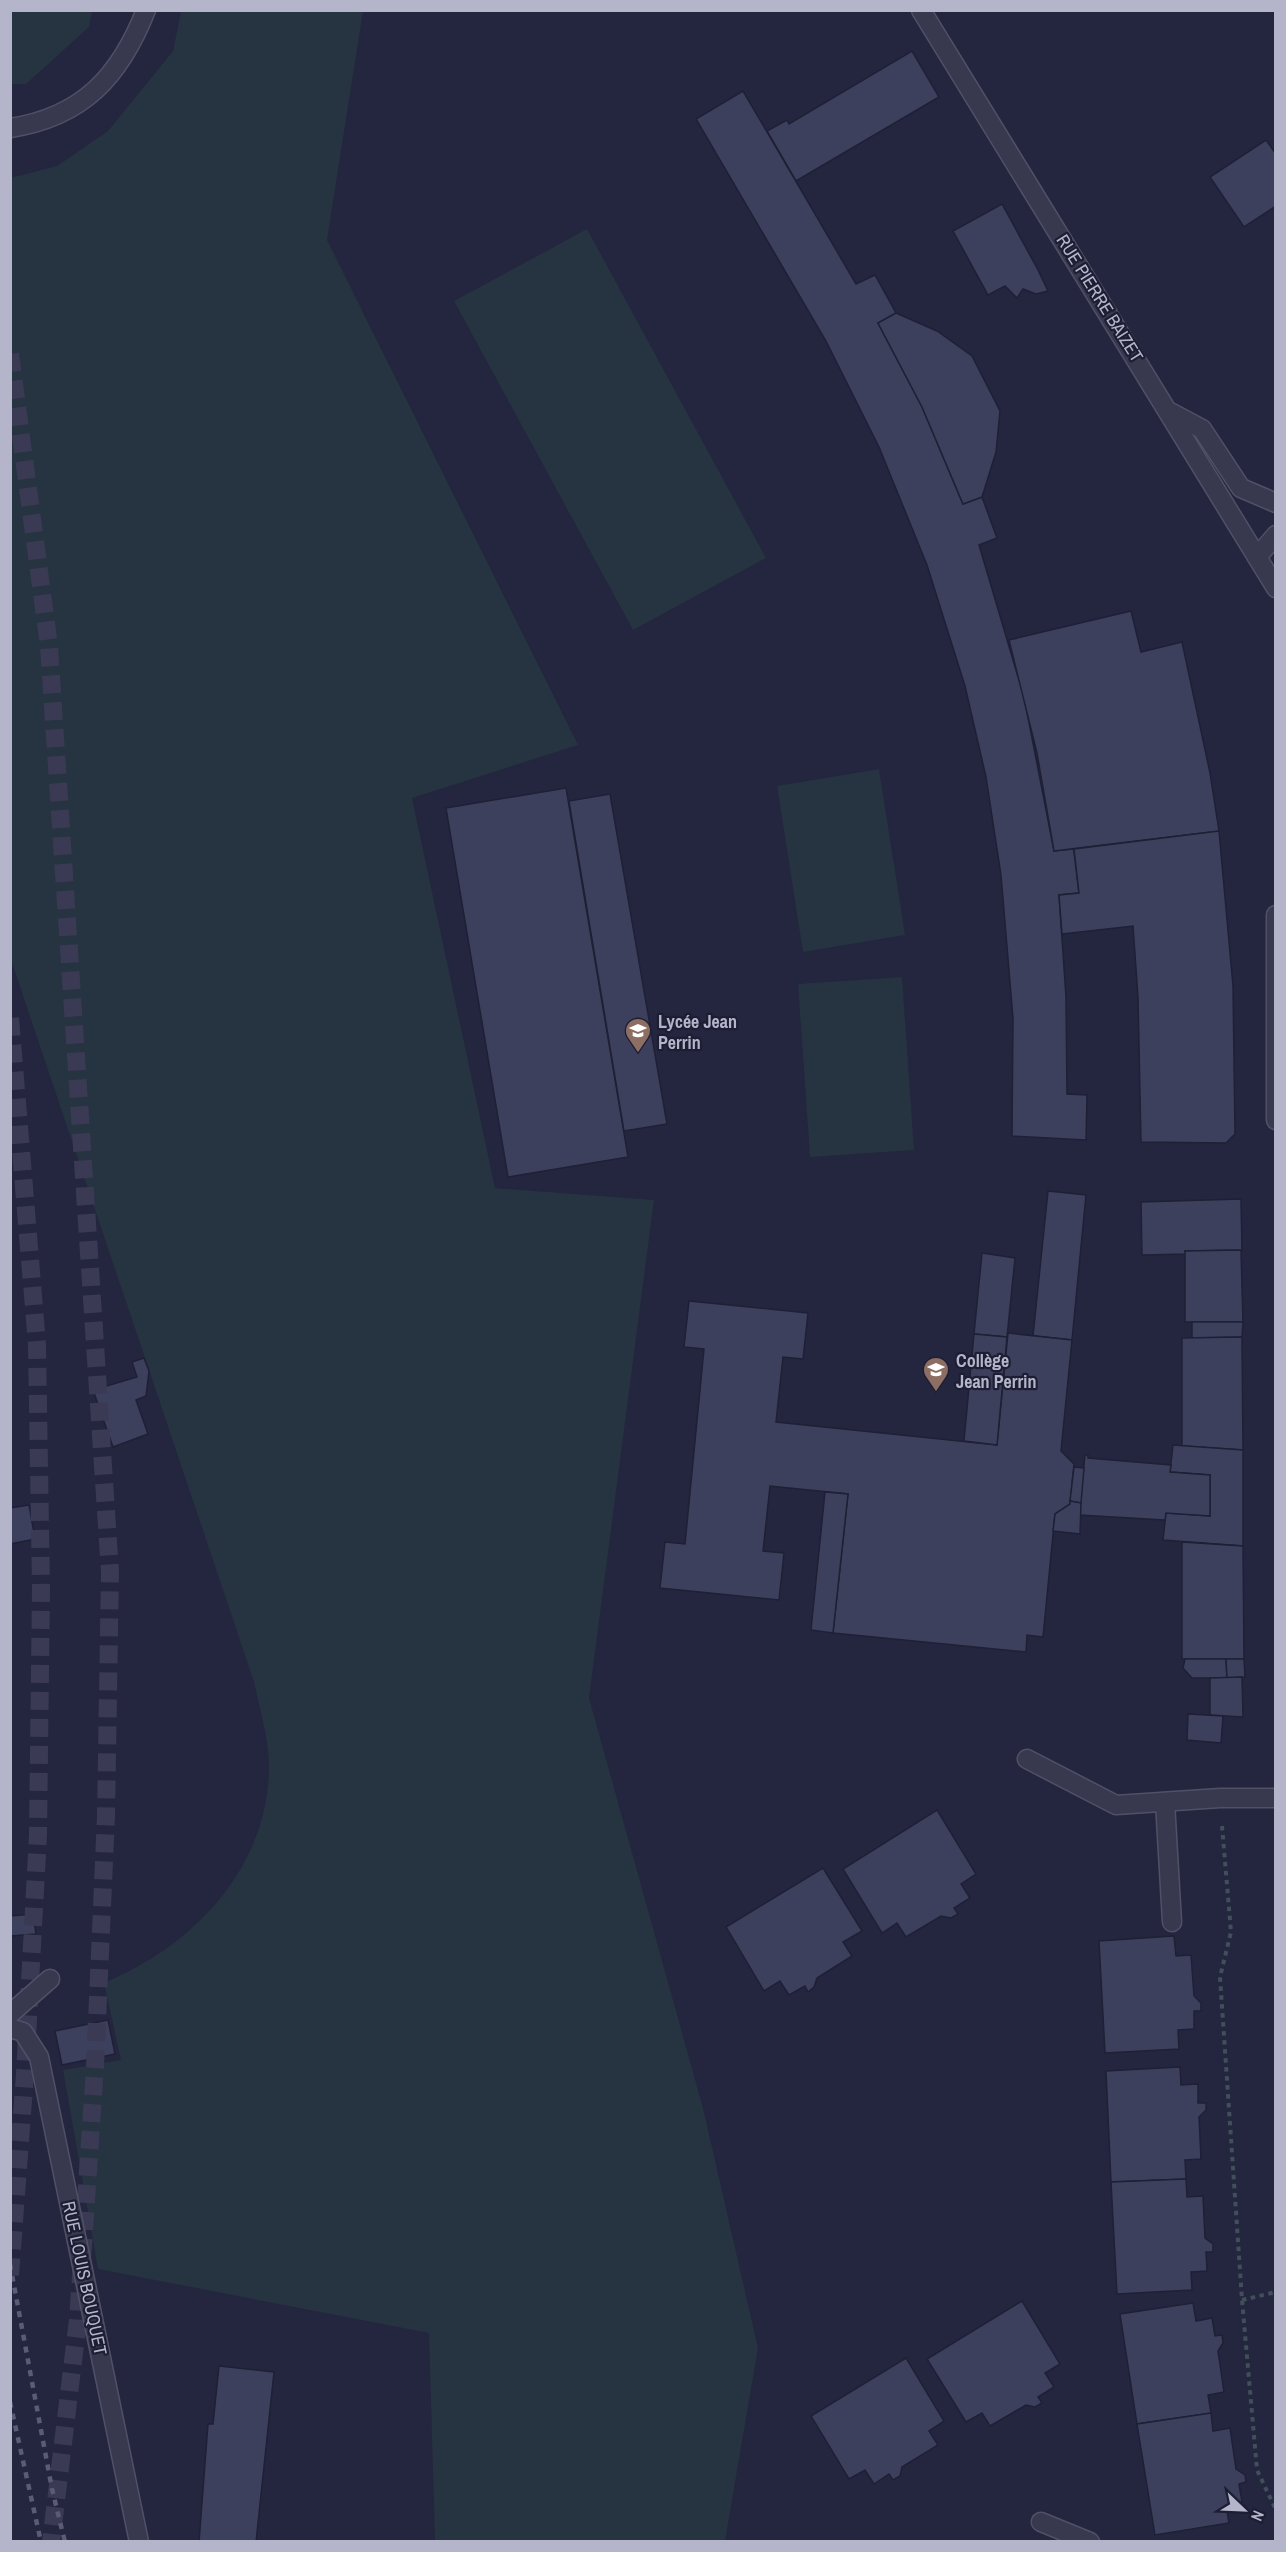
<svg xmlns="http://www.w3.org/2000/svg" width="1286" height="2552" viewBox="0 0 1286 2552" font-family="'Archivo Narrow',sans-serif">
  <rect width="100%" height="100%" fill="#24253f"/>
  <g fill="#263340">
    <path d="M10,11l1,-1 81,1 -3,16 -63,57h-15z"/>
    <path d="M181,11h182l-36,229 251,505 -166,53 83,390 159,12 -65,498 114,410 55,240 -33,193h-290l-6,-208 -331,-64 -35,-199 58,-10 -17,-77c88,-37 161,-111 165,-211 1,-30 -9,-61 -15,-90l-243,-722 -1,-782 47,-12 51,-35 65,-80z"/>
    <path d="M587,229l179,329 -133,72 -179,-329z"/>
    <path d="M879,769l26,166 -102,17 -26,-166z"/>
    <path d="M902,977l12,173 -104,7 -12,-173z"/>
  </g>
  <g fill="#3d405d" stroke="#1f2036" stroke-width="1.5">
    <path d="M912,51l27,46 -143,84 -29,-50 20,-11 2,4z"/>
    <path d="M743,91l113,193 19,-9 21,38 -18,10 44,84 41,97 19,-7 15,41 -18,7 45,152 30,154 20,-2v3l5,41 -20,2 7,102 1,97 20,1 -1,45 -74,-4 1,-118 -12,-143 -15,-98 -21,-91 -38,-121 -48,-118 -53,-106 -130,-222z"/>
    <path d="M1266,140l10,14v52l-32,21 -34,-50z"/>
    <path d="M1002,204l35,64 11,23 -12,3 -13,-5 -6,9 -12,-12 -17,9 -35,-64z"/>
    <path d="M896,313l41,18 35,25 28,55 -4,41 -14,45 -19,7 -41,-97 -44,-84z"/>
    <path d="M1131,611l10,41 41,-10 28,131 9,58 -165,20 -17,-98 -28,-113z"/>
    <path d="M566,788l62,369 -120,20 -62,-369z"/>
    <path d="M610,794l57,330 -43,7 -55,-330z"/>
    <path d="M1219,831l14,155 2,148 -9,9 -85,-1 -3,-145 -5,-71 -71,8 -3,-39 20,-2 -5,-44z"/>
    <path d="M1048,1191l38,4 -14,145 -39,-4z"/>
    <path d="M1241,1199l1,53 -1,-2 -56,1 1,3 -44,1 -1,-53z"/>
    <path d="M1241,1250l2,72h-58v-71z"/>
    <path d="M982,1253l33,5 -8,79 -33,-3z"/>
    <path d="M689,1301l119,12 -5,46 -20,-2 -7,65 221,23 11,-112 64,7 -11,111 13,13 -4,40 -15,10 -12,123 -16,-2 -1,17 -193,-19 15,-139 -78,-8 -7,65 21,2 -5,47 -119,-12 5,-46 20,2 19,-195 -20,-2z"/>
    <path d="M1192,1322h51l-1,15 -50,1z"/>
    <path d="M974,1334l33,3 -10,108 -33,-4z"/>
    <path d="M1242,1337l1,113 -61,-4v-108z"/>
    <path d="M144,1358l5,13 -3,25 -10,4 12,34 -35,13 -20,-57 44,-13 -5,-15z"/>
    <path d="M1173,1445l70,5v96l-80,-6 3,-27 44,3v-41l-40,-3z"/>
    <path d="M1085,1455h3v3l83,7 -1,7 40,3v41l-44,-3 -1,7 -86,-5z"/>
    <path d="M1074,1467l10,1 -3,35 -11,-2z"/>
    <path d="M825,1492l23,2 -15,139 -22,-3z"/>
    <path d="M1070,1501l11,2 -1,31 -27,-3 2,-17 15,-10z"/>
    <path d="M29,1505l6,34 -25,5v-36z"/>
    <path d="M1182,1542l61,4 1,113h-62z"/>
    <path d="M1185,1659h41l1,19h-35l-9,-10z"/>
    <path d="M1226,1659h18l1,18 -18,1z"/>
    <path d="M1242,1677l1,40 -33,-2v-37z"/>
    <path d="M1188,1714l35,2 -2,27 -34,-3z"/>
    <path d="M937,1810l39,64 -15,10 9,14 -16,10 4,6 -7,4 -10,-2 -35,21 -9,-14 -15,10 -39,-64z"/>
    <path d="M823,1868l39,63 -19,11 9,14 -35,22 -3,9 -6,5 -3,-6 -16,9 -9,-14 -16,10 -38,-64z"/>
    <path d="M33,1914l3,20 -26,2v-20z"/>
    <path d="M1174,1936l2,20 15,-1 3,41 7,7v8h-7v18l-16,1 1,19 -74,4 -6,-112z"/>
    <path d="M108,2020l7,34 -53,11 -7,-34z"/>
    <path d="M1180,2067l1,18 17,-1v19h8v7l-7,7 2,42 -16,1 1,19 -75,3 -5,-111z"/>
    <path d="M1186,2179l1,18 16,-1 2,42 8,6v8h-7l1,19 -16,1 1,18 -75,4 -6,-112z"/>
    <path d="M1022,2301l38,63 -15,9 9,14 -16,10 4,6 -7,4 -9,-2 -36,21 -8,-13 -16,9 -39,-63z"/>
    <path d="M1193,2303l3,18 16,-3 3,18 7,-1 1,8 -5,8 6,41 -16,3 3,18 -74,11 -17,-110z"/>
    <path d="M906,2358l38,63 -15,10 9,14 -36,22 -2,9 -7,4 -4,-6 -15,10 -9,-14 -16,9 -38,-63z"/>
    <path d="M219,2366l55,6 -18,170h-57l9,-118h5z"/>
    <path d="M1211,2413l2,18 17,-3 6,41 9,6 1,7 -7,2 3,18 -16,3 3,18 -74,12 -18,-111z"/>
  </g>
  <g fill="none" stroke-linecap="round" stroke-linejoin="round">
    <g stroke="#3a3a54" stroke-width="18" stroke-dasharray="18 9" stroke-linecap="butt">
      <path d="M10,354l39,292 61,926 -4,244 -11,251 -17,253 -27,222"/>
      <path d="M10,1018l27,326 4,244 -3,247 -13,239 -15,201"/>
    </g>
    <defs>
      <g id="lane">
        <path d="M1027,1759l89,46 104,-7h56"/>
        <path d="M1165,1802l7,120"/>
        <path d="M1041,2522l49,20"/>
      </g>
      <g id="street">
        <path d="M921,10l355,578"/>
        <path d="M10,128c73,-11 110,-52 136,-118"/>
        <path d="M1170,412l32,17 39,59 35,15"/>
        <path d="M1257,557l19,-22"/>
        <path d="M1276,915v205"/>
        <path d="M10,2014l40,-35"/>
        <path d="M10,2028l13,4 16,25 100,485"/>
      </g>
    </defs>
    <use href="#lane" stroke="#505167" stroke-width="21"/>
    <use href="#street" stroke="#505167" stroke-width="21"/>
    <g stroke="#414f5a" stroke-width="4" stroke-dasharray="4.5 4.5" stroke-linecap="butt">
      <path d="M1222,1826l9,106 -11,45 22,323 15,170 19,40"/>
      <path d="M1242,2300l34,-8"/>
    </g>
    <use href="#lane" stroke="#38394f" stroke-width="18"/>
    <use href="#street" stroke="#38394f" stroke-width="18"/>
    <g stroke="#5a5b76" stroke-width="4.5" stroke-dasharray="6 6" stroke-linecap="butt">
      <path d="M10,2264l42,225 13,53"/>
      <path d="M10,2402l31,140"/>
    </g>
  </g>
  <defs>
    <symbol id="school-pin" viewBox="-11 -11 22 30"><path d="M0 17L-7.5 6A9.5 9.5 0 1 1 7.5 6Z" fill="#8d6e63" stroke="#1d1e34"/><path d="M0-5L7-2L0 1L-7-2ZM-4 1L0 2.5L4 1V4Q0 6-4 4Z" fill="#fff"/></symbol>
  </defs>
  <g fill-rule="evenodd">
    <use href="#school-pin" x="623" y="1016" width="30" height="40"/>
    <use href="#school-pin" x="921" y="1355" width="30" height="40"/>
  </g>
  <g text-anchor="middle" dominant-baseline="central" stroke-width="4.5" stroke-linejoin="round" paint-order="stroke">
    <g font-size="18" fill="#b4b4ca" stroke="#1d1e34">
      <text transform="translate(1100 298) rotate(58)">RUE PIERRE BAIZET</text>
      <text transform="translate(85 2278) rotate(78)">RUE LOUIS BOUQUET</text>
    </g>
    <g font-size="18" font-weight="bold" fill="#b4b4ca" stroke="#1d1e34" text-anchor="start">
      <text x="658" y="1021">Lycée Jean<tspan x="658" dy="21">Perrin</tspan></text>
      <text x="956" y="1360">Collège<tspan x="956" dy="21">Jean Perrin</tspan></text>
    </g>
  </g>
  <rect width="1286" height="2552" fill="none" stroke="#b4b4ca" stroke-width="24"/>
  <g transform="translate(1244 2510) rotate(113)" stroke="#1d1e34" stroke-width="4.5" paint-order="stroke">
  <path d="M0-4.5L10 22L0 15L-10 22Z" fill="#b4b4ca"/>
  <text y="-9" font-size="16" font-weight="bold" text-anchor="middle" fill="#b4b4ca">N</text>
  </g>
</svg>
